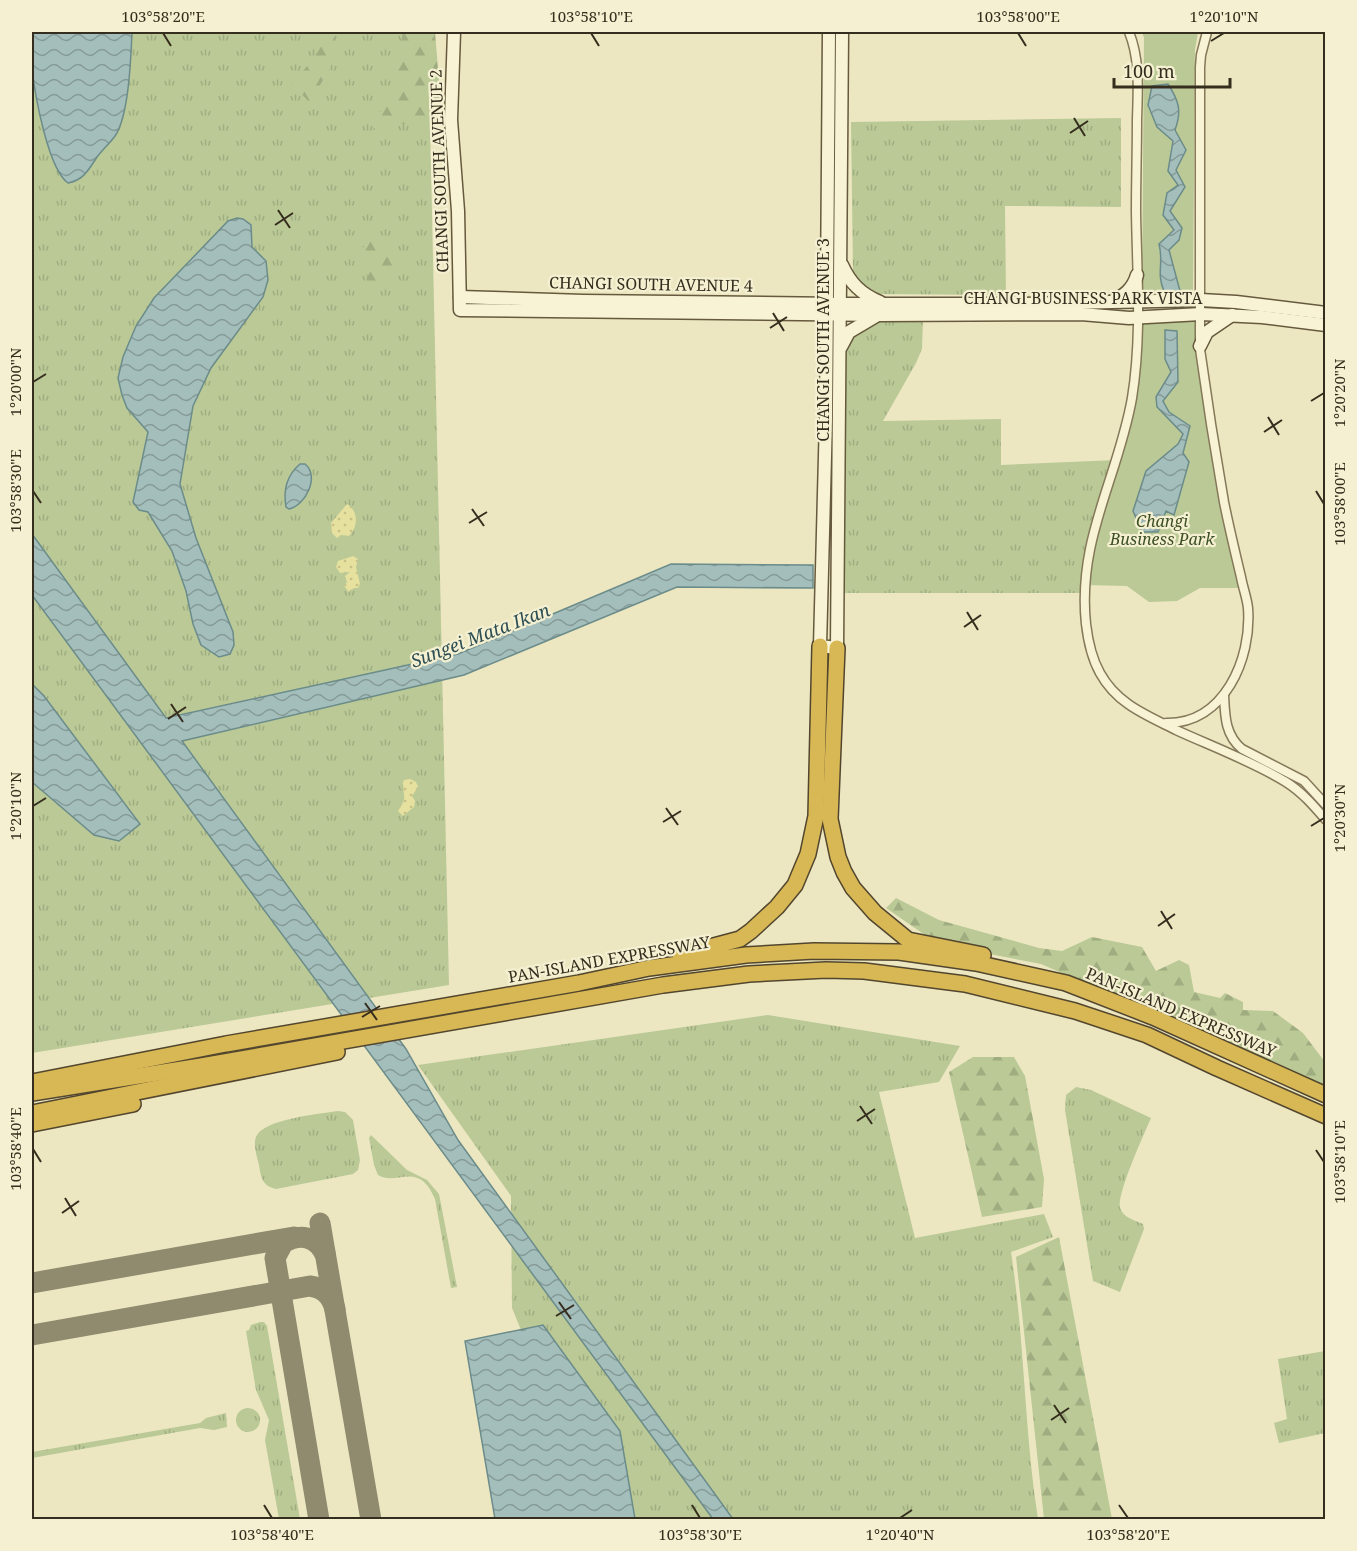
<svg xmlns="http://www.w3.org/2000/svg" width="1357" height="1551" viewBox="0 0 1357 1551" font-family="'Noto Serif',serif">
  <defs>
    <pattern id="grass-tufts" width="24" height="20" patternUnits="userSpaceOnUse" patternTransform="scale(1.5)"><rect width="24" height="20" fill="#bac996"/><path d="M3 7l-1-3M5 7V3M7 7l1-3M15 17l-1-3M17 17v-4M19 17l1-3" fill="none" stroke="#a0ad81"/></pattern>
    <pattern id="forest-firs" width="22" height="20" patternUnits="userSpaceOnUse" patternTransform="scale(1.5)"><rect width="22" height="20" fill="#bac996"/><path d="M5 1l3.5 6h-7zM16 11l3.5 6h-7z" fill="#a0ad81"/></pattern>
    <pattern id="sand-dots" width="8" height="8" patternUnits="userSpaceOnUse" patternTransform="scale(1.5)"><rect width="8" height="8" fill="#e7e19f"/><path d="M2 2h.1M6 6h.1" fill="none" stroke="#c7c188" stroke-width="1.8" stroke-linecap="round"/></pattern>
    <pattern id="water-waves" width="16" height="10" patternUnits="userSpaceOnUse" patternTransform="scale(1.5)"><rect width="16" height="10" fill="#a4bebc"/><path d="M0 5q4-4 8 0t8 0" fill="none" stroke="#869b98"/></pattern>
  </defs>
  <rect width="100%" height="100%" fill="#ece7c1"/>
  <g fill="url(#grass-tufts)">
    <path d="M32,32h396l21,953 -417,68z"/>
    <path d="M1121,118v89l-116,-1 1,89 -136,-1 -17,-21 -2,-151z"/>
    <path d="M880,315l43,4 -1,30 -6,14 -33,58 118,-2v46l115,-5 -31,133h-248l6,-252z"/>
    <path d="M768,1015l192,31 -21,36 -60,10 36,146 129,-24 9,23 -42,15c14,89 13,179 27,267h-403l-15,-88 -77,-105 -22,4 -9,-22 -1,-112 -93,-131z"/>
    <path d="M1076,1087l15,3 60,28c-6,14 -35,77 -31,90 4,10 14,12 23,16l1,5 -24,63 -27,-11 -28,-171 1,-15z"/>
    <path d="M338,1111l7,1 8,8 7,40 -2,10 -5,4 -77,15c-14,-3 -15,-12 -17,-24 -2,-8 -6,-20 -3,-28 7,-18 63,-23 82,-26z"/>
    <path d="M371,1135l36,35 20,10 12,14 18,93 -6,1 -16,-89c-17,-40 -38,-12 -57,-24l-4,-10 -5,-27z"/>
    <path d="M260,1322h4l3,4 33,193h-21l-14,-79 4,-20 -13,-30 -10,-59 3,-1 2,-5z"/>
    <path d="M1325,1351v82l-46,10 -5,-20 13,-4 -9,-60z"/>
    <circle cx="248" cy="1420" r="12"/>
    <path d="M226,1413l1,14 -13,3 -14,-2 -168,30v-6l168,-29 6,-5z"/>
  </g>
  <g fill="url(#forest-firs)">
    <path d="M310,32h25l-3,32 -22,39 -18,-19 25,-30z"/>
    <path d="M403,32h32l7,85 -69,13 20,-46z"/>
    <path d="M369,241l23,4 10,20 -36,26 3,-29 -15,-5z"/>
    <path d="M896,898l43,22 100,28 23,3 30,-14 50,10 14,24 23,-11 10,5 5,27 26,6 5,-5 18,9v8l30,1 30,22 22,29v26l-284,-124 -103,-20 -52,-36z"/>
    <path d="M973,1057h41l11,19 19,103 -2,28 -60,10 -33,-145z"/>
    <path d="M1059,1237l53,282h-68l-28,-262z"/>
  </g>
  <g fill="url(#sand-dots)">
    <path d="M347,504c12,7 11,23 2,32l-8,-1 -4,3 -5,-5 -1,-10z"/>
    <path d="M353,556l5,3 -2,8 4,17 -2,4h-4l-5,4 -5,-6 3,-4 -2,-6 5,-4 -10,1 -4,-6 2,-6z"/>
    <path d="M410,779l6,3 2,5 -6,9 3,5 -1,6 -11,9 -5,-5c10,-14 5,-14 5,-28l1,-3z"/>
  </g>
  <g fill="#bac996">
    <path d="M1142,32h56l-3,18 -2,243 -51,2 2,-257z"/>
    <path d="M1200,315v34l43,239h-43l-23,13 -28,1 -22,-16 -42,-1 2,-26 45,-161 6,-81z"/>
  </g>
  <g fill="url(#water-waves)" stroke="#6b8c8a" stroke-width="1.5">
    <path d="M32,32h100c-1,24 -3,84 -17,104 -5,7 -12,13 -18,21 -8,12 -13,23 -29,26 -20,-14 -33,-88 -36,-114 -2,-12 0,-25 0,-37z"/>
    <path d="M1168,84c11,17 14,27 7,46l11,20 -10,20 9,17 -15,24 12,17 -3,12 -10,10 11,41h-16c-8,-18 0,-28 -5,-47l15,-14 -11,-15 4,-22 11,-8 -10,-14 5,-30 -16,-14 -9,-22 4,-19z"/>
    <path d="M237,218l6,1 8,6 1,22 14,14 2,19 -5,17 -52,71 -18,38 -13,78 16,54 37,94 1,13 -4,9 -11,3 -18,-12 -8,-21 -7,-33 -14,-40 -24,-39 -9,-2 -6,-8 15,-70 -21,-24 -5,-13 -4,-17 5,-21 13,-31 18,-28 74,-77z"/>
    <path d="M1165,330l12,1 1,51 -15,19 6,11 21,14 -7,27 6,9 -15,53 -8,-4 -8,21h-16l-9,-21 13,-40 32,-27 5,-10 -26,-27 -1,-10 15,-25 -6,-13z"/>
    <path d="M300,464h5c15,12 1,41 -16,45l-3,-2c-3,-17 1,-32 14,-43z"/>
    <path d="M32,534l134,184 292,-64 213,-90 142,1v23l-136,-1 -213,88 -282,66 224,308 52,91 275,379h-20l-681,-924z"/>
    <path d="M32,684l12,12 96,128 -21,17 -25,-6 -62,-53z"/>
    <path d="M543,1325l77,106 15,88h-140l-30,-178z"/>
  </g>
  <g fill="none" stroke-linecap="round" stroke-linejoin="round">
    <g stroke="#908a6f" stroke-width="21">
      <path d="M320,1223l51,297"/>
      <path d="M32,1283l262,-46"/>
      <path d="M32,1335l278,-49c13,2 21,9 25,23"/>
      <path d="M319,1520l-44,-262 8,-15c17,-10 33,-7 42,11"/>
    </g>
    <defs>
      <g id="street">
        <path d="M1129,32c11,27 9,57 8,87 0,31 -1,62 -1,93 1,62 6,124 -4,186 -14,80 -55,141 -46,226 2,17 5,33 14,49 17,31 46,42 76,57 35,16 78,32 110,52 16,10 28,24 40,38"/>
        <path d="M1224,695c1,21 1,40 18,54l62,32 22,24"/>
        <path d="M1166,723c58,1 86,-64 82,-115 -1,-10 -5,-20 -7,-31 -6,-25 -12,-50 -17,-75 -9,-51 -17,-102 -24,-153v-282l1,-12 6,-23"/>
      </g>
      <g id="secondary">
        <path d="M454,32l-3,88 7,91 2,99 420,5 201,-1 48,4 72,-4 61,3 64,8"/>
        <path d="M829,32l-3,386 -6,228 17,2 5,-616"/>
        <path d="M842,265c8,18 19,29 38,37"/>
        <path d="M460,297l123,4 257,3h184l177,-4 35,2 90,11"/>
        <path d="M1111,302c13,-6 22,-13 26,-27"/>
        <path d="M1200,346l7,-14 25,-17"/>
        <path d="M841,347l8,-15 27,-16"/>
      </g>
      <g id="highway">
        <path d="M837,648l-7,171 8,38 6,15 9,16 22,25 33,27 75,15"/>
        <path d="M680,955l60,-16 11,-8 26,-24 18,-22 13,-31 8,-38 4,-170"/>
        <path d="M32,1082l194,-38 353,-61 70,-15 97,-13 68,-4 85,1 77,11 90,20 87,34 173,78"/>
        <path d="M32,1093l169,-27 462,-81 86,-11 77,-4 38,1 101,13 110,27 72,24 70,33 109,48"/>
        <path d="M32,1113l305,-61"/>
        <path d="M32,1124l101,-20"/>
      </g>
    </defs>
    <use href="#street" stroke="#85795a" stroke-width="11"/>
    <use href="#secondary" stroke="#66593d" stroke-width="15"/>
    <use href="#highway" stroke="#52462e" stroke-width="18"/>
    <use href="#street" stroke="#f7f3d4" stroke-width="8"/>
    <use href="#secondary" stroke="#f7f3d4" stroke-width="12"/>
    <use href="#highway" stroke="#d8b755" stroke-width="15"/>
  </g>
  <path fill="none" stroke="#352d1d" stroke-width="2" d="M163,33l8,13M591,33l8,13M1018,33l8,13M1211,41l13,-8M1074,118l11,18M1070,133l18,-12M278,210l12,18M275,225l18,-12M773,313l11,18M770,328l17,-11M33,382l13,-8M1311,401l13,-8M1268,417l11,18M1264,432l18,-12M33,491l8,12M1316,491l8,13M472,509l12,17M469,523l18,-11M967,612l11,18M964,627l17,-12M171,704l12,18M168,719l18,-12M33,806l13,-8M666,808l12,17M663,822l18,-11M1311,826l13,-8M1161,911l11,18M1158,926l17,-12M365,1003l12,17M362,1017l18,-11M860,1106l12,18M857,1121l18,-12M33,1149l8,13M1316,1150l8,12M65,1198l11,18M62,1213l17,-12M559,1302l12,17M556,1316l18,-11M1054,1405l12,18M1051,1420l18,-12M264,1505l8,13M692,1505l8,13M1119,1505l9,13M900,1518l12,-8"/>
  <g text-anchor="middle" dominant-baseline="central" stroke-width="4.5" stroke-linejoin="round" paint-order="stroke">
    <g font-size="16" fill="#352d1d" stroke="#f4f0d1">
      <text transform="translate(439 171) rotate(-92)">CHANGI SOUTH AVENUE 2</text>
      <text transform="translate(651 284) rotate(1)">CHANGI SOUTH AVENUE 4</text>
      <text x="1083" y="298">CHANGI BUSINESS PARK VISTA</text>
      <text transform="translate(823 340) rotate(-90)">CHANGI SOUTH AVENUE 3</text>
      <text transform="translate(609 959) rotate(-10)">PAN-ISLAND EXPRESSWAY</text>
      <text transform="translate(1181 1012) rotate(23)">PAN-ISLAND EXPRESSWAY</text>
    </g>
    <g font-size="16" font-style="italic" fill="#3d5025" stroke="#f4f0d1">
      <text x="1162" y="521">Changi<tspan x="1162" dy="18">Business Park</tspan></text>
    </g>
    <g font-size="18" font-style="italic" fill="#2d4f54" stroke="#f4f0d1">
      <text transform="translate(480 635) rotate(-21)">Sungei Mata Ikan</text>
    </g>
  </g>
  <rect width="1357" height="1551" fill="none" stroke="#f4f0d1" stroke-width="66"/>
  <path d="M1114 78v9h116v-9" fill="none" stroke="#352d1d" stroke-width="3"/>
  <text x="1123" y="78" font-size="18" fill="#352d1d" stroke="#f4f0d1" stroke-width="4.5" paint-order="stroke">100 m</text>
  <rect x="33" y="33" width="1291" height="1485" fill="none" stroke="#352d1d" stroke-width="2"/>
  <g font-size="15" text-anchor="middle" fill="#352d1d">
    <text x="163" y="22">103°58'20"E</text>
    <text x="591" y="22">103°58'10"E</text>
    <text x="1018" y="22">103°58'00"E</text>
    <text x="1224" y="22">1°20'10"N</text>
    <text transform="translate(16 382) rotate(-90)" y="5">1°20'00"N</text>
    <text transform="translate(1340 393) rotate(-90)" y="5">1°20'20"N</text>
    <text transform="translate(16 491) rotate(-90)" y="5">103°58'30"E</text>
    <text transform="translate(1340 504) rotate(-90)" y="5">103°58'00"E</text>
    <text transform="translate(16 806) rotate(-90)" y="5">1°20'10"N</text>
    <text transform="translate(1340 818) rotate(-90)" y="5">1°20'30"N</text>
    <text transform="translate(16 1149) rotate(-90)" y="5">103°58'40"E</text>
    <text transform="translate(1340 1162) rotate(-90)" y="5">103°58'10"E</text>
    <text x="272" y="1540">103°58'40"E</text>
    <text x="700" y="1540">103°58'30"E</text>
    <text x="900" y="1540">1°20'40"N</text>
    <text x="1128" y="1540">103°58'20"E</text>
  </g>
</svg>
